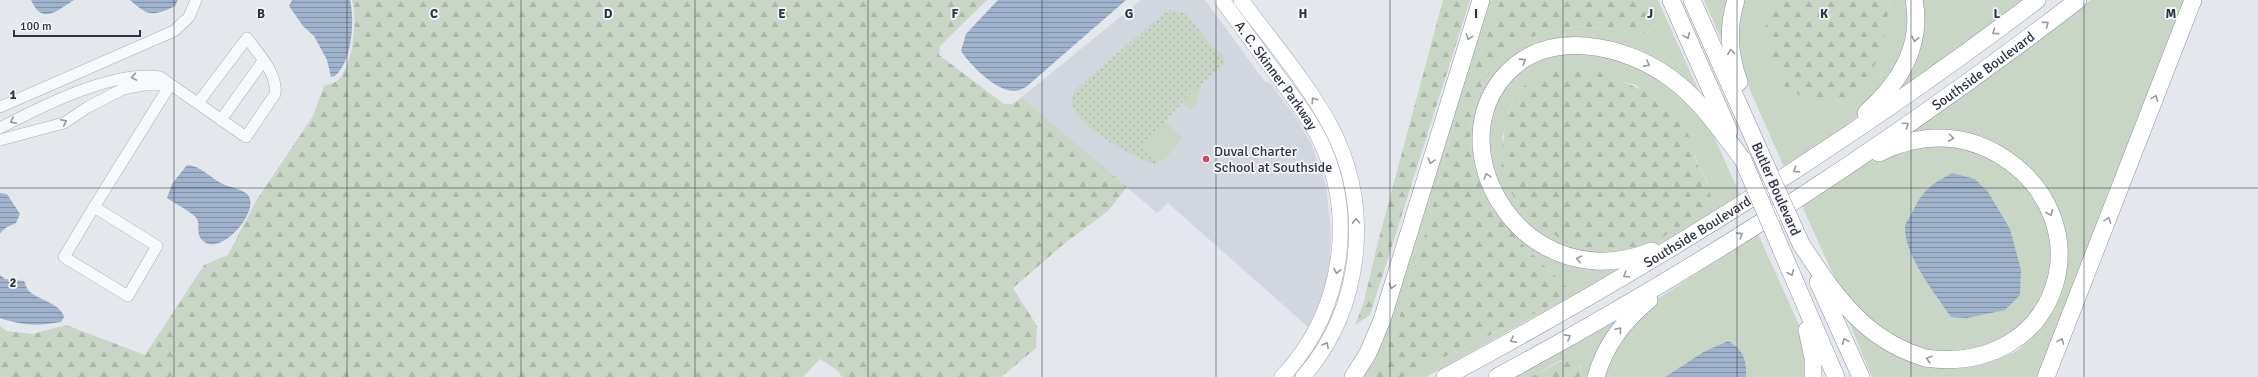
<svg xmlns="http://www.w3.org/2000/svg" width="2258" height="377" viewBox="0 0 2258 377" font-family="Signika,sans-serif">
  <defs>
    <pattern id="forest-firs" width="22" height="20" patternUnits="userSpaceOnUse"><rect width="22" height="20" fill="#c9d6c5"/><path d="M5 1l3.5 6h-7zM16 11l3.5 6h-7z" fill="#adb8ab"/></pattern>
    <pattern id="park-dots" width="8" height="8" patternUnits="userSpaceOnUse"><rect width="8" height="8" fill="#c9d6c5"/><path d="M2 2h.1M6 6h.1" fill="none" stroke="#adb8ab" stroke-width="1.8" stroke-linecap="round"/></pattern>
    <pattern id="water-rules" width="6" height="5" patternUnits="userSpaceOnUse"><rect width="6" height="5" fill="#9fb4cc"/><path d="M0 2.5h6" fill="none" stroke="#8293a7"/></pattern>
  </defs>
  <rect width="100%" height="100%" fill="#e4e7ec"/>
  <path fill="#d2d6de" d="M1141,0h64l60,82 5,1 25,33 16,27 15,43 5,44 -1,30 -4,20 -4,17 -14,30 -140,-124 -11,10 -135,-116z"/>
  <g fill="#c9d6c5" fill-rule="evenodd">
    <path d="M1484,0h16l-49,135 -22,86 -34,110 -21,46h-17z"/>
    <path d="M1640,0h18l43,96 -99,-53 -92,23 -33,78 55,100 95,21 -201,112h-23l139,-67 29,-19c-46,-44 -103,-91 -101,-161 0,-13 6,-26 10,-38 12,-32 37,-52 70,-61 18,-6 44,-4 63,-1 7,1 14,5 21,5 5,0 12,-3 17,-4z"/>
    <path d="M1704,0h25l-7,20 1,23z"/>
    <path d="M1742,0h30l-4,10 45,93 39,-4 16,-22 21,-70 -1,-7h21l-5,57 -45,58 -16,13 -59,39 -47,-107 3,-53z"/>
    <path d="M1919,0h105l-130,95z"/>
    <path d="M2091,0h97l-145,377h-171l-24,-57 106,46 32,-2 31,-13 25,-24 12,-22 9,-49 -46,-94 -109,-28 58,-40z"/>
    <path d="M1577,49l58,13 53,37 24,33 28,63 -64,41 -36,16 -66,2 -52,-27 -35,-65 4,-55 33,-43zM1594,69l23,11 19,5 52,50 10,29 10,18 -130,68 -12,-9 -64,-102 7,-29 5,-13 10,-11z"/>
    <path d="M1194,88l4,5 -1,9 -7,8 -9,-8z"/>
    <path d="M1164,121l19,17 -21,24 -19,-16z"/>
    <path d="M1958,142l60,31 33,52 2,59 -40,62 -83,8 -57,-29 -35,-40 -36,-79 63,-42 29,-14z"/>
    <path d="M1758,234l46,102 4,41h-62c1,-17 -3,-28 -18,-36l-23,10 -40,26h-66l7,-18 48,-58z"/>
    <path d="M1622,316l-31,61h-11l1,-12 -20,-5 -30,17h-17z"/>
  </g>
  <g fill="url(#forest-firs)">
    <path d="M352,0h635l-47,46 -1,9 65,49h9l9,-7 105,90 -19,24 -43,32 -52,45 24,38 -1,22 -35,29h-159l-5,-7 -17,-11 -17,18h-803v-51l7,5 25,3 34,-9 79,30 59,-90 24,-10 28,-54 57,-85 11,-30c4,-2 11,-3 14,-6 15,-14 20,-62 14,-80z"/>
    <path d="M1443,0h27l-100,315 -15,10 8,-20 15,-63z"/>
    <path d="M1500,0h140l12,30c-6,2 -12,5 -18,5 -7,0 -14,-4 -21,-5 -19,-4 -44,-5 -63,1 -33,9 -58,29 -70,61 -4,12 -10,25 -10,38 -2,70 55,117 101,161l-29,19 -139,67h-29l21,-46 34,-110 22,-86z"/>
    <path d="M1772,0h116l1,7 -8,46 -13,24 -16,22 -39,4 -28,-16 -11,-23 -9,-28 3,-27z"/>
    <path d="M1594,69c40,19 70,23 94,65 5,8 6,20 9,29 3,7 8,12 10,19 3,7 4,16 5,24l-52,33 -38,13 -44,-2 -55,-36 -22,-41 4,-51 9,-25 10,-11 25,-16z"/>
    <path d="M1572,355c9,6 9,12 8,22h-49z"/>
  </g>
  <path fill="url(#park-dots)" d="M1171,10l16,4 23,31 14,11 -1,2 2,5 -22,19 -5,11 -4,-4 -51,57 16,14 -4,5c-21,-9 -104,-47 -78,-77l86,-74z"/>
  <g fill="url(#water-rules)">
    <path d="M31,0h43c-16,10 -32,26 -43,0z"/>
    <path d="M130,0h48l-3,6c-23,11 -27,10 -45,-6z"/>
    <path d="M292,0h58c5,21 2,62 -15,76l-4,1 -4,-17 -13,-24 -11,-10 -14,-20z"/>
    <path d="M998,0h128l-100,87c-3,1 -7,4 -11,4 -18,1 -45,-26 -54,-40l5,-17z"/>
    <path d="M187,165c11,0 22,11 32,17 8,5 21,6 28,12 15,14 -22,59 -41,49 -12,-7 -5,-15 -9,-24 -2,-5 -23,-16 -30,-21l5,-14z"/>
    <path d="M1952,173l23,6 13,13 22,37 11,41 -1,25 -15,15 -38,8 -16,-1c-15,-22 -47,-62 -46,-90 0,-4 5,-10 7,-14 11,-23 18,-28 40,-40z"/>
    <path d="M0,193l7,1 13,20 -4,9 -9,4 -7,6z"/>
    <path d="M0,275l5,4 19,2c2,3 2,6 4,9 9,10 33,13 36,27l-3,5c-24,4 -37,4 -61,-4z"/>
    <path d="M1728,341c15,8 19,19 18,36h-81l40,-26z"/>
  </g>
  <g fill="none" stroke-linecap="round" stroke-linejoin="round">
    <defs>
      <g id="minor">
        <path d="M0,107l174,-76 15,-14 7,-17"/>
        <path d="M221,120l42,-59"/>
        <path d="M0,128c40,-21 115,-59 160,-51l86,60 29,-43c3,-20 -17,-41 -28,-56l-49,65"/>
        <path d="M0,140l64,-17 24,-16 35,-18 20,-4h27"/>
        <path d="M94,207l63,39 -29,50 -64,-39z"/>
        <path d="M94,207l76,-122"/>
      </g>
      <g id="major">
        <path id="s1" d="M1222,0c19,26 38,52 57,78 14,19 28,37 39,58 40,79 25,176 -36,241"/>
        <path d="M1241,0c31,42 67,83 91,129 41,80 30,180 -29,248"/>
      </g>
      <g id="highway">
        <path d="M1671,0l58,131"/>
        <path d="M1692,0l66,148"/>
        <path d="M1736,0c-9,28 -7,55 3,82"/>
        <path d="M1866,113c33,-30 57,-66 48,-113"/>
        <path d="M1801,244c19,29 38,58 64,81 17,15 38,26 60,33 136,19 184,-140 71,-205 -37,-21 -80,-19 -117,0"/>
        <path d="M1781,249l55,128"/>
        <path d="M1652,251c-37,15 -76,14 -111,-7 -56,-34 -84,-118 -34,-171 43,-45 117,-28 162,4 31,22 51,53 74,83"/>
        <path d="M1818,282l43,95"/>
        <path d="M1807,330l6,28v19"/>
        <path d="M1353,377l15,-24 14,-33 99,-320"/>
        <path id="s2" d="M1445,377c206,-111 405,-235 592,-377"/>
        <path id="s3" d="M1497,377c203,-109 398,-236 581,-377"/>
        <path d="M1596,377c9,-32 27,-56 53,-77"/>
        <path d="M2046,377l147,-377"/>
      </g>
    </defs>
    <use href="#minor" stroke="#a9aeb7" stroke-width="12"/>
    <use href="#major" stroke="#a3abb8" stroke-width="16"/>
    <use href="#highway" stroke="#8b94a3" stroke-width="18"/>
    <use href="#minor" stroke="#f7f8fa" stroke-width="11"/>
    <use href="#major" stroke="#fff" stroke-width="15"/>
    <use href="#highway" stroke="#fff" stroke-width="17"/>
    <defs>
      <g id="highway-bridge">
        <path d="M1758,148l43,96"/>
        <path d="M1743,160l38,89"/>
      </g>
    </defs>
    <use href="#highway-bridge" stroke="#8b94a3" stroke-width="18" stroke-linecap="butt"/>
    <use href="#highway-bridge" stroke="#fff" stroke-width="17"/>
  </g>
  <defs><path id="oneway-chevron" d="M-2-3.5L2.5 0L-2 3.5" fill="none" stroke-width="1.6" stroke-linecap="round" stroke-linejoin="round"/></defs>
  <g stroke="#959aa2">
    <use href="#oneway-chevron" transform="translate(2046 24) rotate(-37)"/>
    <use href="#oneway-chevron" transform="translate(1995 32) rotate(144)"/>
    <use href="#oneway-chevron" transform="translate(1687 36) rotate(66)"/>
    <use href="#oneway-chevron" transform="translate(1469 37) rotate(107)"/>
    <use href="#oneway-chevron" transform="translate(1915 39) rotate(102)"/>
    <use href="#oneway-chevron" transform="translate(1731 52) rotate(-97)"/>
    <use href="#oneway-chevron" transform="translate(1523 61) rotate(-33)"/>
    <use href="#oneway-chevron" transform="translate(1647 64) rotate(28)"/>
    <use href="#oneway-chevron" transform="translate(2155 98) rotate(-69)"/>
    <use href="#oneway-chevron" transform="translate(1314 100) rotate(-124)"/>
    <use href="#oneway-chevron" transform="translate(1906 125) rotate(-35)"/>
    <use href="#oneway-chevron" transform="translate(1951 138) rotate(7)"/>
    <use href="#oneway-chevron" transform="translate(1431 161) rotate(107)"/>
    <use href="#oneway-chevron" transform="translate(1796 170) rotate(147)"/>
    <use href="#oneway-chevron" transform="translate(1487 176) rotate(-107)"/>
    <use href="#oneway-chevron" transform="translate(2050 213) rotate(68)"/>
    <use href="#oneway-chevron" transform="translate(2108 220) rotate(-69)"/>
    <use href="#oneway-chevron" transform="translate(1356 221) rotate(-93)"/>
    <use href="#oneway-chevron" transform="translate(1740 235) rotate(-33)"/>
    <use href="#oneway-chevron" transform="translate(1579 259) rotate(-168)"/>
    <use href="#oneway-chevron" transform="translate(1337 271) rotate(100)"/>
    <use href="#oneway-chevron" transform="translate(1791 273) rotate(67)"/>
    <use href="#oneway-chevron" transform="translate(1626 275) rotate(149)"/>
    <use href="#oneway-chevron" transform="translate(1392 286) rotate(107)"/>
    <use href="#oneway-chevron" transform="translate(1619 330) rotate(-50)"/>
    <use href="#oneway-chevron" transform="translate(1568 337) rotate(-29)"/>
    <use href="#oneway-chevron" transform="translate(1513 340) rotate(152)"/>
    <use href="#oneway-chevron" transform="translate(1845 341) rotate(-114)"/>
    <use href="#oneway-chevron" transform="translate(2061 341) rotate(-69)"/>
    <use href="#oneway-chevron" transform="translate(1326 345) rotate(-61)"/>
    <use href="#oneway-chevron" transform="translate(1929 359) rotate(-163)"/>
  </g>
  <g stroke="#9196a0">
    <use href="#oneway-chevron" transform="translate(134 77) rotate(170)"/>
    <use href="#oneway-chevron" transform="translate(13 121) rotate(153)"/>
    <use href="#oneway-chevron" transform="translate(64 122) rotate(-26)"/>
  </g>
  <path fill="none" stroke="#2b3445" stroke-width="1" stroke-opacity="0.55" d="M174,0v377M347,0v377M521,0v377M695,0v377M868,0v377M1042,0v377M1216,0v377M1390,0v377M1563,0v377M1737,0v377M1911,0v377M2084,0v377M0,188h2258"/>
  <circle fill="#d1495b" stroke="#f4f6f9" stroke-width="1.5" cx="1206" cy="159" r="4"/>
  <g text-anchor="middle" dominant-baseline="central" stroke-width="3.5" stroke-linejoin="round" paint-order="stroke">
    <g font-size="14" fill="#2b3445" stroke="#f4f6f9">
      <text stroke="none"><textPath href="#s3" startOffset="575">Southside Boulevard</textPath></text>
      <text stroke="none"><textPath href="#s1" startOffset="93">A. C. Skinner Parkway</textPath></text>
      <text transform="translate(1776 189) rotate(66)">Butler Boulevard</text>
      <text stroke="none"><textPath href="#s2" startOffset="291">Southside Boulevard</textPath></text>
    </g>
    <g font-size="14" fill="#2b3445" stroke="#f4f6f9" text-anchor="start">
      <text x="1214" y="151">Duval Charter<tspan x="1214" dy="16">School at Southside</tspan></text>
    </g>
  </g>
  <g font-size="13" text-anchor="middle" font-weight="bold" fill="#2b3445" stroke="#f4f6f9" stroke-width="3.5" stroke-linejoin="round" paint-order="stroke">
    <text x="261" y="18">B</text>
    <text x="434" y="18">C</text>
    <text x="608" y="18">D</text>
    <text x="782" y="18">E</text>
    <text x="955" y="18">F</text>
    <text x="1129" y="18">G</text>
    <text x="1303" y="18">H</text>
    <text x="1476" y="18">I</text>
    <text x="1650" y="18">J</text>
    <text x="1824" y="18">K</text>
    <text x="1997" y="18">L</text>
    <text x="2171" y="18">M</text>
    <text x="13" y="99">1</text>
    <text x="13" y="287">2</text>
  </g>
  <path d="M14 30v6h126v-6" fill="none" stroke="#2b3445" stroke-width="2"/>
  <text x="20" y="30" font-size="12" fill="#2b3445" stroke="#f4f6f9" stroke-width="3" paint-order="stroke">100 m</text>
</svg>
